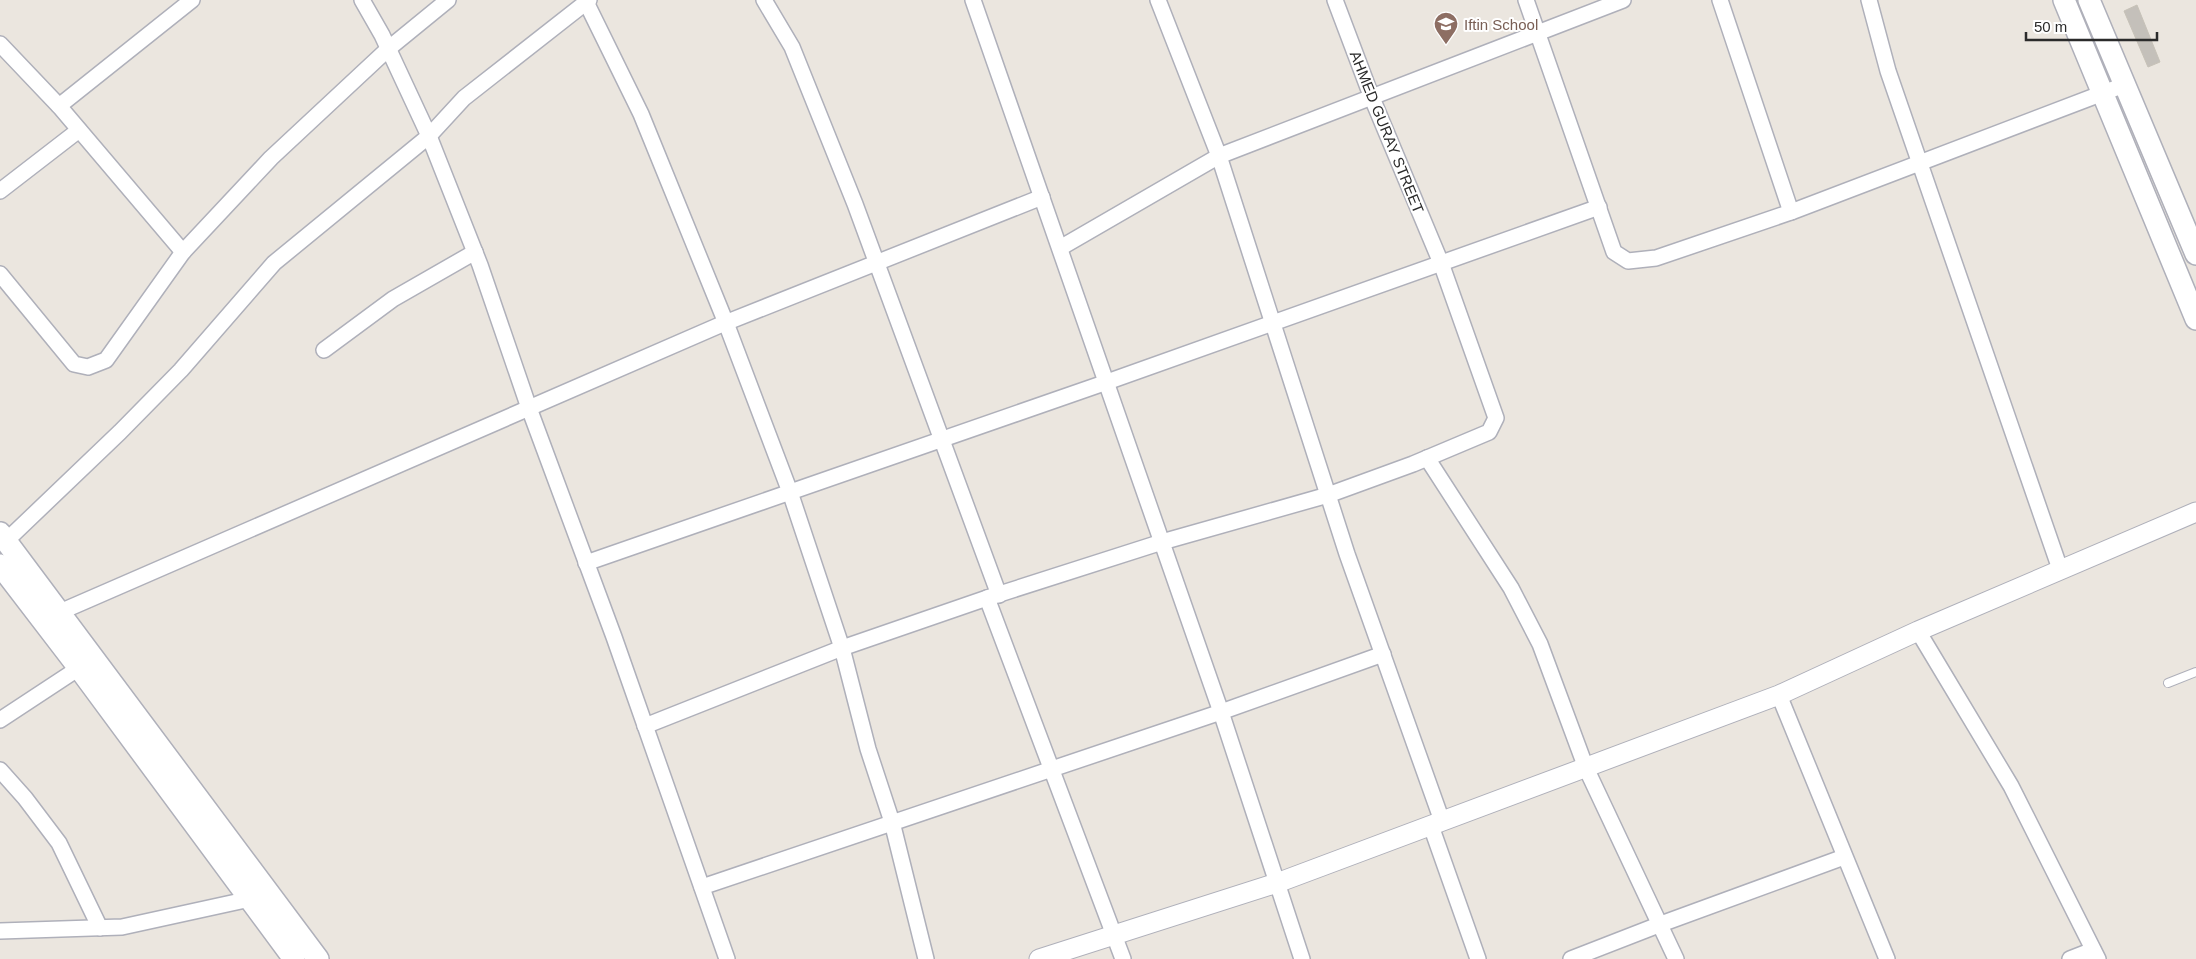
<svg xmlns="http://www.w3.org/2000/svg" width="2196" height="959" viewBox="0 0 2196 959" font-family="Arial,sans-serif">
  <rect width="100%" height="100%" fill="#ebe6df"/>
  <path fill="#c4c0ba" stroke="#c7c2b8" d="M2137,5l23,57 -12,5 -24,-56z"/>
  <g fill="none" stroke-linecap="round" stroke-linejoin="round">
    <defs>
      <path id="service" d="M2168,683l28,-11"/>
      <g id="minor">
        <path d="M362,0l20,35 47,101 51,129 49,143 85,229 113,322"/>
        <path d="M764,0l28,47 63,157 144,391"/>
        <path d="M973,0l248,712 81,247"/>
        <path d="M1158,0l61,156 128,398 95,267"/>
        <path d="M1526,0l88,252 14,9 28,-3 135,-46 333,-127"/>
        <path d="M1720,0l71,212"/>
        <path d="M1869,0l19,71 172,498"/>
        <path d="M586,2l55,112 85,209 64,169 52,156 26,101 24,73 34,137"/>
        <path d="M0,44l59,62 124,146"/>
        <path d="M59,106l133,-106"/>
        <path d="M0,191l79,-61"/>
        <path d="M1060,248l159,-92 404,-156"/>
        <path d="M0,274l74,90 14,3 18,-7 77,-108 88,-94 117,-109 60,-49"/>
        <path d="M324,350l69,-51 82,-47"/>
        <path d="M1427,458l84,130 29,56 46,124 90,191"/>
        <path d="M6,541l114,-109 61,-62 93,-107 155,-127 35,-38 125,-98"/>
        <path d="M586,563l521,-181 492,-175"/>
        <path d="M987,598l136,361"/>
        <path d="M60,612l660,-287 322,-128"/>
        <path d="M1918,631l93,155 87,173"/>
        <path d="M1779,695l108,264"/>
        <path d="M0,720l79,-52"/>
        <path d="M645,726l197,-78 145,-50 175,-56 166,-47 85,-31 76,-32 7,-14 -55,-155 -69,-165 -37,-98"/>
        <path d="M0,770l25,28 34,45 41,85"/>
        <path d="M1431,826l47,133"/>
        <path d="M702,887l519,-175 162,-58"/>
        <path d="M0,931l122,-4 128,-28"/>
        <path d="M1571,959l90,-35 183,-67"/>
        <path d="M2070,959l23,-9"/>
      </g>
      <path id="tertiary" d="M1039,959l238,-76 502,-188 139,-64 278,-119"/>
      <g id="secondary">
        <path d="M2064,0l132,319"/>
        <path d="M2089,0l107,254"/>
        <path d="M0,533l318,426"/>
        <path d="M0,565l79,103 215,291"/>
      </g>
    </defs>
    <use href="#service" stroke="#afb0ba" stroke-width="10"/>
    <use href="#minor" stroke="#afb0ba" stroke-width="18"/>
    <use href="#tertiary" stroke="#afb0ba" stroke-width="21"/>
    <use href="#secondary" stroke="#afb0ba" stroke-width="24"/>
    <use href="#service" stroke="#fff" stroke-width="8"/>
    <use href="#minor" stroke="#fff" stroke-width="15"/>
    <use href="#tertiary" stroke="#fff" stroke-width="19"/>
    <use href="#secondary" stroke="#fff" stroke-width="21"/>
  </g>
  <defs>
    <symbol id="school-pin" viewBox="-11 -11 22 30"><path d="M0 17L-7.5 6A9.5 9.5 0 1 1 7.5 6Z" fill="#8d6e63" stroke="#fff"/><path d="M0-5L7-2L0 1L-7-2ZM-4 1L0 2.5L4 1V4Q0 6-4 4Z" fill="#fff"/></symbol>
  </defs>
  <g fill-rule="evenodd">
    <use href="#school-pin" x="1432" y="10" width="28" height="38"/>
  </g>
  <g text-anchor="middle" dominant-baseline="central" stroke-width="4" stroke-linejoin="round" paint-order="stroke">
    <g font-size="15" fill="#785e54" stroke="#fff" text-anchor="start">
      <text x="1464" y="24">Iftin School</text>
    </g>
    <g font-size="15" fill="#2b2b2b" stroke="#fff">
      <text transform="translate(1387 132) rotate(68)">AHMED GURAY STREET</text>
    </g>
  </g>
  <path d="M2026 32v8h131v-8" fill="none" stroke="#2b2b2b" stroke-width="2.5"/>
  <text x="2034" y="32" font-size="15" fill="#2b2b2b" stroke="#ffffff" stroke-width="4" paint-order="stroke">50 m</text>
</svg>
